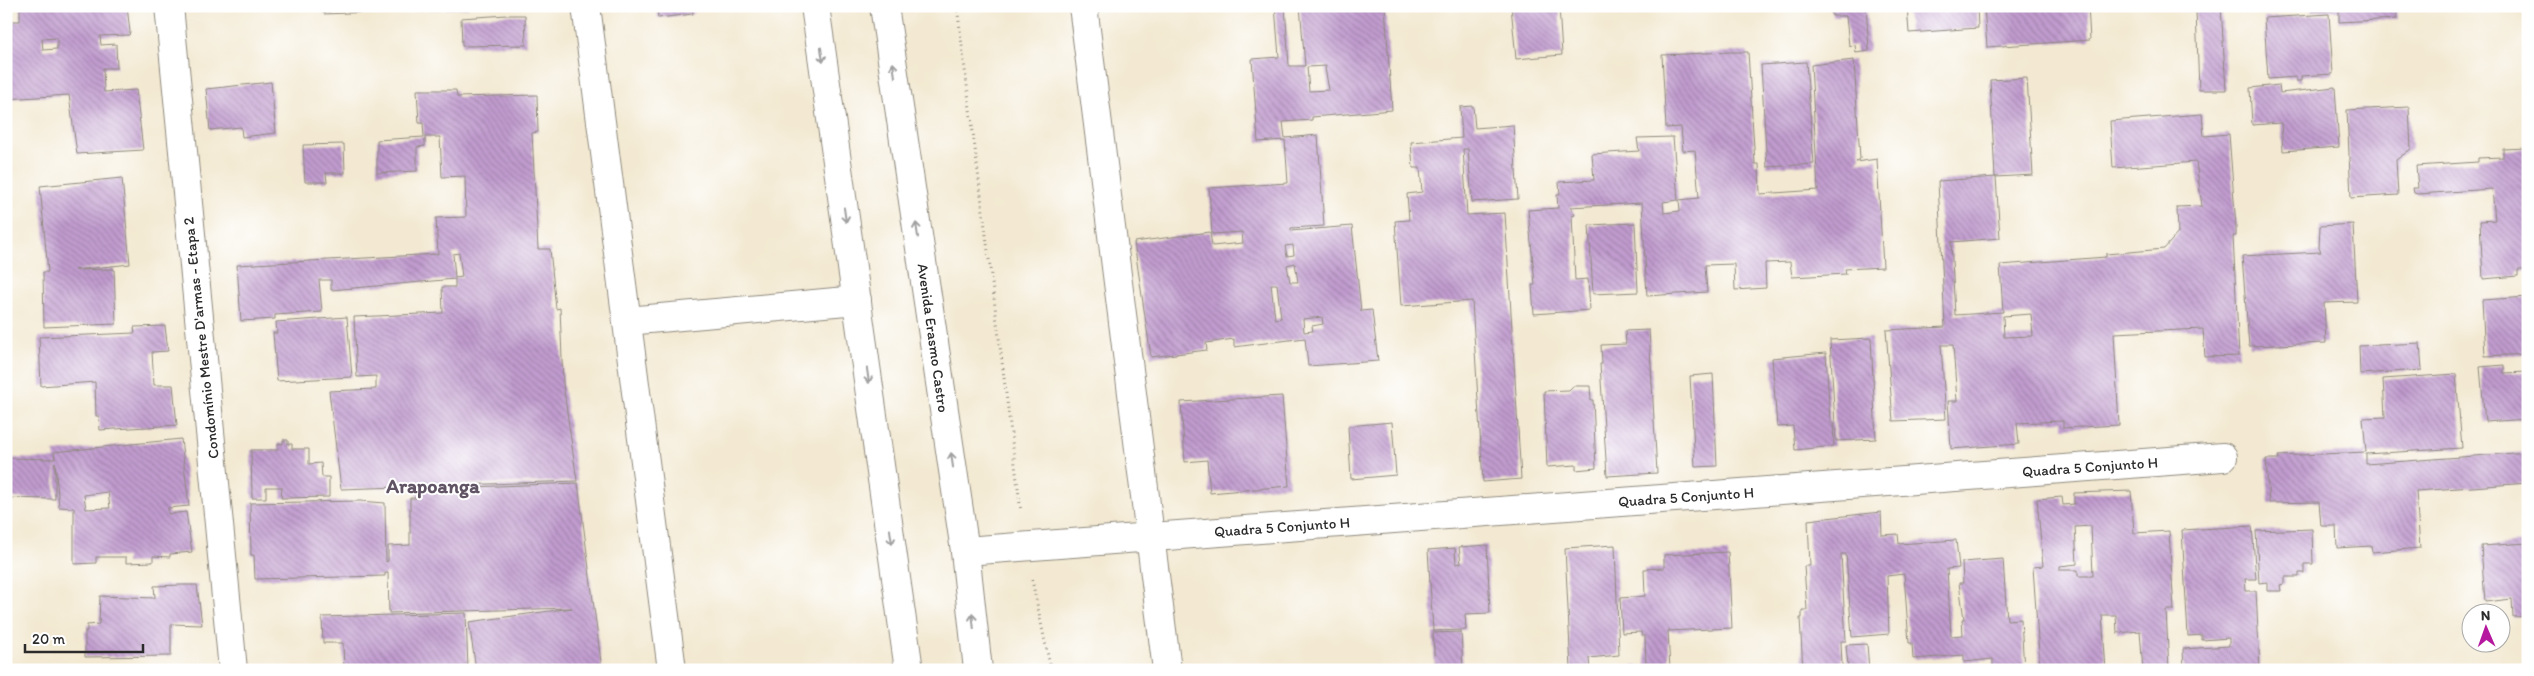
<svg xmlns="http://www.w3.org/2000/svg" width="2534" height="676" viewBox="0 0 2534 676" font-family="Itim,sans-serif">
  <defs>
    <pattern id="building-back-hatch" width="6" height="6" patternUnits="userSpaceOnUse" patternTransform="scale(1.25)"><rect width="6" height="6" fill="#c19ccf"/><path d="M-1 5l2 2M0 0l6 6M5-1l2 2" fill="none" stroke="#9d7fa8"/></pattern>
  </defs>
  <rect width="100%" height="100%" fill="#fff"/>
  <filter id="ink" filterUnits="userSpaceOnUse"><feTurbulence type="fractalNoise" baseFrequency=".02" numOctaves="2"/><feDisplacementMap in="SourceGraphic" scale="10" xChannelSelector="R" yChannelSelector="G"/><feConvolveMatrix kernelMatrix="1 2 1 2 8 2 1 2 1" color-interpolation-filters="sRGB"/></filter>
  <filter id="wash" filterUnits="userSpaceOnUse"><feTurbulence type="fractalNoise" baseFrequency=".0096" numOctaves="4" result="noise"/><feDisplacementMap in="SourceGraphic" scale="20" xChannelSelector="R" yChannelSelector="G"/><feGaussianBlur stdDeviation="1.12" result="paint"/><feColorMatrix in="noise" values="0 0 0 0 0 0 0 0 0 0 0 0 0 0 0 0 0 1.4 0 .05"/><feComposite in="paint" operator="in"/></filter>
  <g filter="url(#wash)">
    <rect width="100%" height="100%" fill="#f3e9d2"/>
    <g id="blocks">
      <g fill="url(#building-back-hatch)" fill-rule="evenodd">
        <path d="M20,6h107l3,26 -1,3 -29,1 1,9 15,-1 1,24h-14l1,24 32,-2 7,60 -66,4 -8,-59 -63,4 1,-78h13zM57,38v11l-14,1 -1,-11z"/>
        <path d="M324,6h144v2l-144,6z"/>
        <path d="M657,6h35l1,8 -35,4z"/>
        <path d="M1275,6h10l4,60h16l-5,-60h85l7,104 -80,7v3l-29,2 2,16 33,-3 6,91 -33,2v3l61,-5 9,85 11,-1 6,51 -70,5 -3,-28 -71,9v-8l-28,4 1,7 -56,7 -17,-115 76,-10 2,14 31,-3 -1,-11 -30,2 -3,-46 79,-5 -3,-43 -27,2 -6,-83 27,-2zM1327,66l-2,2 4,22 -20,1 -2,-24zM1293,245l1,10 -7,1 -2,-10zM1295,263l3,19h-8l-3,-17zM1271,284h6l4,34 -6,1zM1322,317l1,7 -11,2 1,5 -9,1 -1,-13z"/>
        <path d="M1511,6h48l3,49 -46,4z"/>
        <path d="M1831,6h35l3,45 -13,2 -1,-8 -6,1 -3,-30h-14z"/>
        <path d="M1907,6h70l1,22 -69,5z"/>
        <path d="M1984,6h104l2,34 -103,7z"/>
        <path d="M2174,6h47l5,84h-27l-3,-79h-22z"/>
        <path d="M2311,6h85l1,13 -58,3v-12l-27,1z"/>
        <path d="M2329,14l4,60 -32,2v5h-5v-4l-28,2 -4,-61z"/>
        <path d="M507,15h18l1,30 -64,1 -1,-28z"/>
        <path d="M1729,52h19l7,112h4l1,30 58,-4 -7,-125 43,-5 6,99 -4,3 21,-3 6,108 -38,2 1,5 -54,3 -2,-15 -25,1 1,25 -31,2 -1,-26 -29,1 2,27 -60,4 -5,-93 -72,4 5,8 -3,1 3,64 13,-1 2,31 -56,4 -2,-29h3l-7,-75 30,-2 -1,-13h3l-1,-13 35,-2 -2,-26 47,-3 -2,-13 36,-1 5,63 -15,2 1,11 16,-2 -1,-11 20,-2 -4,-48 -12,1 -2,-24 -15,1 -4,-73z"/>
        <path d="M1806,62l8,102 -47,3 -6,-102z"/>
        <path d="M2027,78l6,97 -38,2 -5,-97z"/>
        <path d="M271,82l5,51 -34,4 -1,-10 -31,3 -4,-41z"/>
        <path d="M2279,85l1,8 55,-6 4,60 -56,4 -2,-28 -29,2 -2,-37z"/>
        <path d="M417,90h39l1,7 80,-2 1,37 -6,1 6,116h12l6,60 4,-1 3,76 14,97 -236,8 -12,-98 47,-2v-13l-19,1 -3,-60 89,-4 -1,-26h13v-8l-124,11v-10h-12l3,32 -47,3v4l-34,2 -4,-56 201,-11 -2,-36 30,-1 -1,-41 -23,1 -2,-40h-15v9l-8,1v24l-40,2v-33l47,-3 -1,-14h-4zM459,253l3,24 -7,1 -2,-24z"/>
        <path d="M1473,106l2,22 38,-3 5,74 -46,3 -4,-53h-5l4,66 38,-2 16,266 -38,3 -11,-181 -71,5 -6,-85 14,-1 -2,-26 15,-2 -2,-24h-7l-2,-26 51,-4 -2,-31z"/>
        <path d="M2409,107l2,42 -15,11 2,35 -47,3 -4,-88z"/>
        <path d="M2202,114l2,22 25,-2 7,93v9h-3l6,120 -34,1 -2,-28 -89,4 5,92 -56,3v-7l-46,2 2,21 -68,5 -3,-48h9l-4,-56h-12l5,74 -53,2 -7,-91 59,-3 -7,-146 58,-4 4,61 -49,4 4,73 48,-3 -3,-47 106,-8v-3l58,-5 14,-16 -1,-26 25,-1 -6,-44 -83,6 -3,-47zM2031,314l2,22 -29,1 -1,-21z"/>
        <path d="M344,144l1,29h-19l1,9h-22l-2,-37z"/>
        <path d="M2528,148v122h-10v6l-35,3 -3,-58 15,-1 -3,-31 -74,5 -4,-1 -1,-5h5l-2,-22 62,-4v-4l25,-1v-8z"/>
        <path d="M122,178l8,86 -55,6 39,-1 2,55 -72,3 -1,-55h5l-8,-86z"/>
        <path d="M1635,223l3,69 -45,2 -4,-69z"/>
        <path d="M2353,224l4,78 -33,1 2,40 -77,3 -7,-90 79,-4 -2,-4 1,-22z"/>
        <path d="M2528,297v57l-43,2 -3,-56z"/>
        <path d="M347,317l5,60 -75,4 -4,-48h4l-1,-11z"/>
        <path d="M165,326l3,25 -16,1 2,33h19l4,40 -77,5 -1,-14h-3l-1,-34 -54,4 -2,-49 96,-4 -1,-6z"/>
        <path d="M1649,330l8,143 -50,3 -7,-112h2l-1,-19 25,-1 -1,-13z"/>
        <path d="M1871,338l5,101 -40,2 -6,-101z"/>
        <path d="M2420,343l2,27 -62,4 -1,-28z"/>
        <path d="M1826,353l4,69h3l1,24 -39,4 -2,-24 -16,1 -5,-69z"/>
        <path d="M2504,365v8l24,-1v47l-43,3 -5,-55z"/>
        <path d="M1713,374l4,92 -22,1 -5,-91z"/>
        <path d="M2456,374l6,74 -96,6v10l162,-12v31l-112,8 4,57 -48,4 -1,-6 -34,2 -1,-22h-15l-2,-24 -50,1 -3,-44h13l-1,-3 88,-4 -3,-34 22,-1 -2,-38z"/>
        <path d="M1573,386h17l1,14h2l3,68 -20,2v-5l-29,2 -3,-76 25,-1z"/>
        <path d="M1282,396l7,90 -79,7 -3,-33 -22,2 -4,-60z"/>
        <path d="M1392,422l4,53 -45,4 -3,-53z"/>
        <path d="M181,439l8,67 -21,2v6l18,-2 6,40 -22,2v3l-17,-1v6l-27,1v-6h-30v6l-22,1v-56l-15,-1 -4,-45v37l-49,-1v-40l49,1 -1,-7zM108,492l2,16 -24,1 -2,-14z"/>
        <path d="M283,440h5v4h4v5h17v15l12,-1 1,14h7v20l-48,1 1,-11h-16v11h-14l-1,-48h27v-7l5,1z"/>
        <path d="M578,483l24,187h-126l-7,-48 103,-14 -183,5 -1,-40h-3v3l-130,3 -1,-24h-3l-1,-52 110,-2 25,2 1,59 2,-1v-15l22,-1v-47h7v-9z"/>
        <path d="M2131,491l3,42 35,-2 5,79h-8l3,60h-26l-3,-39 -23,2 -1,-18h-14l4,55h-66l-7,-103 10,-1 -6,-67 25,-2 1,8 11,-1v-11zM2091,526l2,50h-15v-6h-18v-4l17,-2 -2,-37z"/>
        <path d="M1881,512l1,23 16,-1 1,10 57,-4 3,28 -12,1 4,67 12,-1 -1,-16h2l-5,-36h4l-1,-21 41,-3 4,61 14,-1 3,51h-31v-11l-29,3v-7l-51,4 -1,-16h-3l-5,-69 -17,2 2,58 -37,3 -6,-83h-5l5,87h-5l1,25h6l-2,-21 21,-1 2,26h-66l-3,-52h2v-8h5l-3,-44h6l-2,-46z"/>
        <path d="M2252,526l4,53h-11l1,12h10l4,79h-76l-1,-21 46,-3v-8l-27,2v-5l-14,1 -6,-106z"/>
        <path d="M2312,529l1,35h-9v9h-5v4h-14v7l-5,1 1,6h-14v-9l-8,1 -3,-52z"/>
        <path d="M2528,543v73l-15,1 -1,-18 -27,3 -4,-56z"/>
        <path d="M1487,545l3,68 -25,1 1,16 -33,1 -5,-81 27,-2 1,16 5,-1 -2,-16z"/>
        <path d="M1615,545l4,110 -30,3 1,12h-19l-6,-122z"/>
        <path d="M1728,552l4,76 -64,3 2,39h-43v-4h19l-1,-30h-3l-1,-4 -19,1 -2,-35 25,-2 -1,-27 20,-1v-13z"/>
        <path d="M181,585h16l5,40 -31,-1v32l-86,1v-26h2v-6l12,-1 1,-28 55,2 -1,-12z"/>
        <path d="M466,613l2,57h-124l-1,-27h-20l-1,-26z"/>
        <path d="M1461,632l2,38h-28l-2,-37z"/>
      </g>
    </g>
  </g>
  <g filter="url(#ink)">
    <use href="#blocks" fill-opacity="0" stroke="#8f8a7e" stroke-width="1"/>
    <g fill="none" stroke-linecap="round" stroke-linejoin="round">
      <defs>
        <g id="minor">
          <path d="M169,6l64,664"/>
          <path d="M586,6l86,664"/>
          <path d="M1083,6l84,664"/>
          <path d="M627,321l230,-21"/>
          <path d="M965,551l1258,-94"/>
        </g>
        <g id="primary">
          <path d="M815,6l94,664"/>
          <path d="M884,6l81,545 13,119"/>
        </g>
      </defs>
      <use href="#minor" stroke="#8f8a7e" stroke-width="30"/>
      <use href="#primary" stroke="#8f8a7e" stroke-width="30"/>
      <g stroke="#8f8a7e" stroke-width="3" stroke-dasharray="1 4" stroke-linecap="butt">
        <path d="M957,6l64,506"/>
        <path d="M1032,580l19,90"/>
      </g>
      <use href="#minor" stroke="#fff" stroke-width="28"/>
      <use href="#primary" stroke="#fff" stroke-width="28"/>
    </g>
    <defs><path id="oneway-shaft" d="M-6 0H5M1.5-3L5.5 0L1.5 3" fill="none" stroke-width="1.6" stroke-linecap="round" stroke-linejoin="round" transform="scale(1.25)"/></defs>
    <g stroke="#a0a0a0">
      <use href="#oneway-shaft" transform="translate(822 55) rotate(82)"/>
      <use href="#oneway-shaft" transform="translate(894 70) rotate(-98)"/>
      <use href="#oneway-shaft" transform="translate(845 215) rotate(82)"/>
      <use href="#oneway-shaft" transform="translate(917 230) rotate(-98)"/>
      <use href="#oneway-shaft" transform="translate(868 376) rotate(82)"/>
      <use href="#oneway-shaft" transform="translate(952 460) rotate(-98)"/>
      <use href="#oneway-shaft" transform="translate(891 537) rotate(82)"/>
      <use href="#oneway-shaft" transform="translate(973 621) rotate(-96)"/>
    </g>
  </g>
  <g text-anchor="middle" dominant-baseline="central" stroke-width="4" stroke-linejoin="round" paint-order="stroke">
    <g font-size="15" fill="#2b2b2b" stroke="#fff">
      <text transform="translate(201 338) rotate(-96)">Condomínio Mestre D'armas - Etapa 2</text>
      <text transform="translate(933 338) rotate(82)">Avenida Erasmo Castro</text>
      <text transform="translate(2090 467) rotate(-4)">Quadra 5 Conjunto H</text>
      <text transform="translate(1686 497) rotate(-4)">Quadra 5 Conjunto H</text>
      <text transform="translate(1282 527) rotate(-4)">Quadra 5 Conjunto H</text>
    </g>
    <g font-size="20" font-weight="bold" fill="#605364" stroke="#fff">
      <text x="433" y="486">Arapoanga</text>
    </g>
  </g>
  <rect width="2534" height="676" fill="none" stroke="#fff" stroke-width="25"/>
  <g transform="translate(2486 628) rotate(358)"><circle r="24" fill="#ffffff" stroke="#aaaaaa"/>
  <path d="M0-4L9 19L0 12L-9 19Z" fill="#b5179e"/>
  <text y="-8" font-size="14" font-weight="bold" text-anchor="middle" fill="#2b2b2b">N</text>
  </g>
  <path d="M25 644v8h118v-8" fill="none" stroke="#2b2b2b" stroke-width="2.5"/>
  <text x="32" y="644" font-size="15" fill="#2b2b2b" stroke="#ffffff" stroke-width="4" paint-order="stroke">20 m</text>
</svg>
